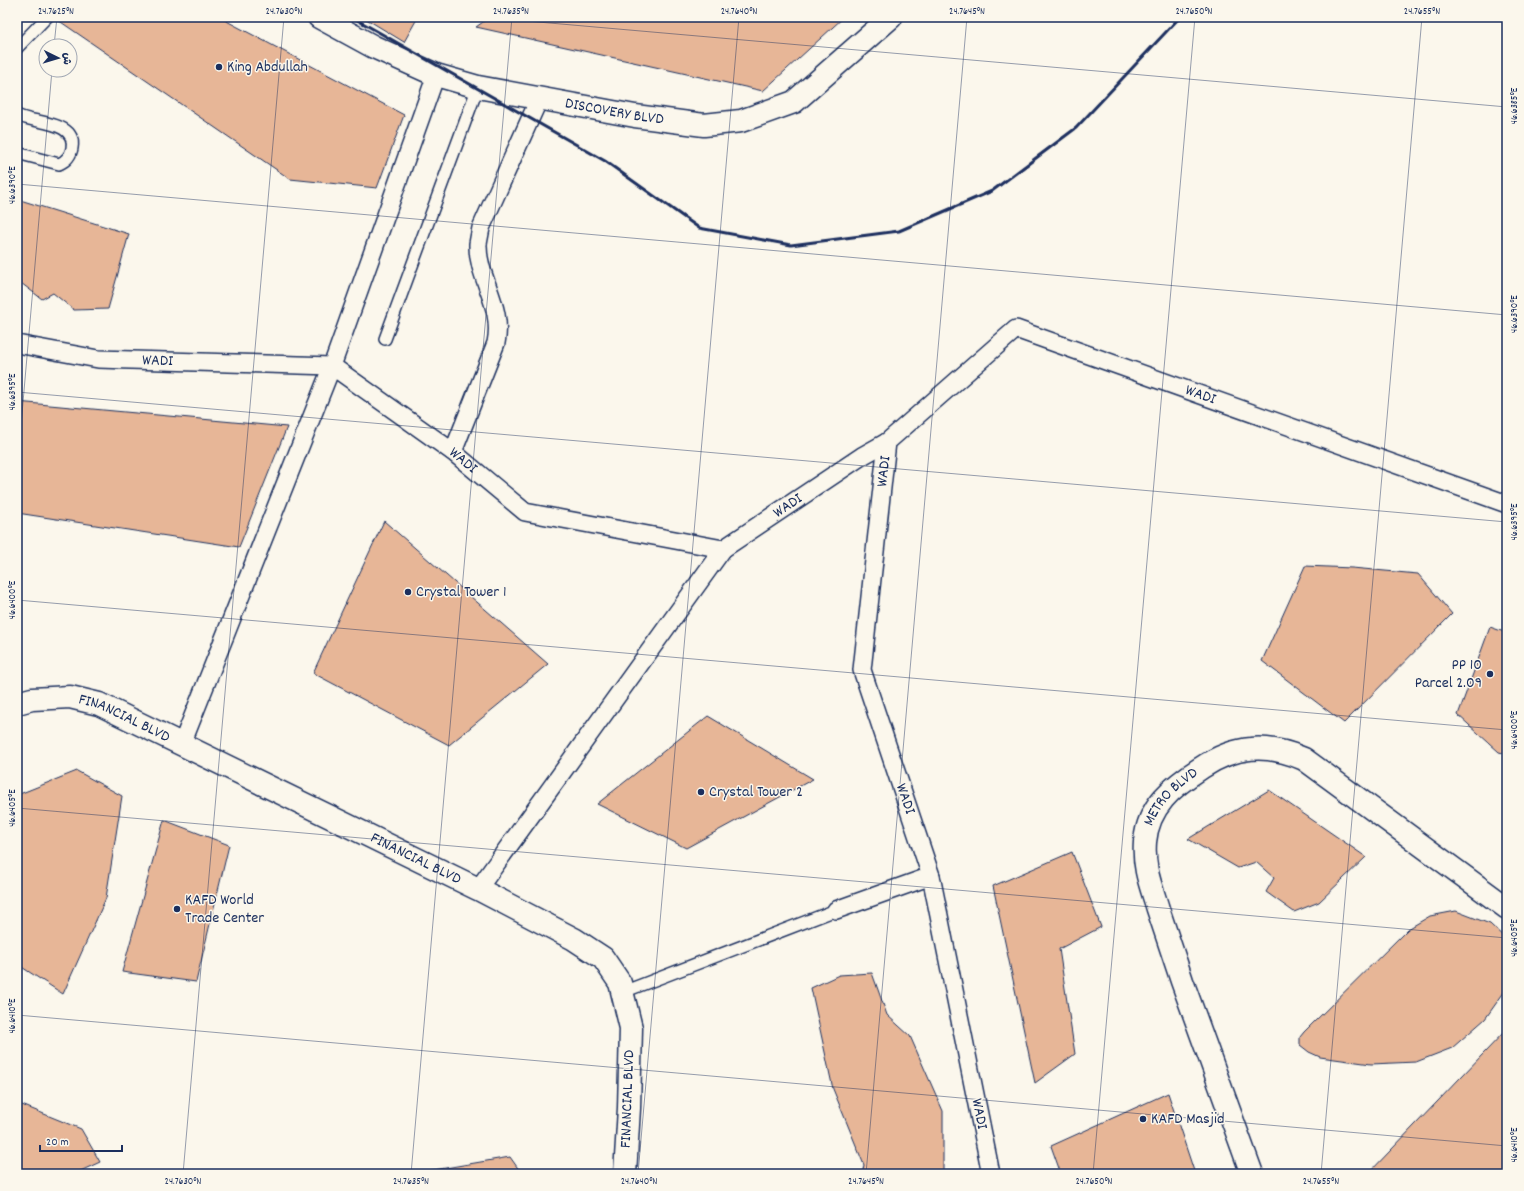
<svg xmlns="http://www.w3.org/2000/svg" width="1524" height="1191" viewBox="0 0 1524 1191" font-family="Dekko,'Playpen Sans Arabic',sans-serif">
  <rect width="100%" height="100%" fill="#fbf7ec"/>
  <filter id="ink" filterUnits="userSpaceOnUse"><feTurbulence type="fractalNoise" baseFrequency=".025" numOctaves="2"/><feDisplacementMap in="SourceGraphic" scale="8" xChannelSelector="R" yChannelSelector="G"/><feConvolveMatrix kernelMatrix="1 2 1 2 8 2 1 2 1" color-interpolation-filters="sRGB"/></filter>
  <g filter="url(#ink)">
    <g fill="#e7b697" stroke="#1b2f5e">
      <path d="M56,17h163l185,98 -27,73 -87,-9 -235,-161z"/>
      <path d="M363,17h55l-14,25z"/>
      <path d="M490,17h354l-81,74 -287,-64z"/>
      <path d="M17,199l112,35 -21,75 -34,1 -21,-17 -11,6 -25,-19z"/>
      <path d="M17,402l270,25 -48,120 -222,-34z"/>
      <path d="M384,521l164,143 -99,81 -136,-72z"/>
      <path d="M1305,566l47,2 66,6 34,40 -108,109 -82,-62z"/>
      <path d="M1490,627l17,6v121l-8,-2 -41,-37z"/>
      <path d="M708,716l105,63 -127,69 -89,-44z"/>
      <path d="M77,771l45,25 -16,102 -43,96 -46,-30v-169z"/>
      <path d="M1269,790l97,67 -47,45 -25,10 -28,-20 8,-14 -18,-16 -18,6 -50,-29z"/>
      <path d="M164,820l65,25 -33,137 -74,-10z"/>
      <path d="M1072,852l29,75 -42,22 16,105 -40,29 -42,-197z"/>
      <path d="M1456,911l34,13 17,16v48l-22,31 -33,29 -36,14 -45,2 -51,-7 -11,-5 -9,-7v-8l4,-5 104,-103 22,-13z"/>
      <path d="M872,973l15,42 23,21 33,75v63h-81l2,-9 -31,-76 -22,-101 28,-13z"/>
      <path d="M1507,1029v145h-139z"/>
      <path d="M1168,1093l27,81h-134l-10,-28z"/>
      <path d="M17,1103l64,26 19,33 -26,12h-57z"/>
      <path d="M510,1157l12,17h-112z"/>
    </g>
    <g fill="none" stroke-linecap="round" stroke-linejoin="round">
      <defs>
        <g id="service">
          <path d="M17,48l30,-31"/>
          <path d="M17,115c16,9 60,5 55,33 -1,7 -6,13 -13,16l-42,-11"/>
          <path d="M385,339l93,-252"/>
          <path d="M623,992l213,-82"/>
        </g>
        <g id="pedestrian">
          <path id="s1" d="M17,344l81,15 234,7 121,86 72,60 198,37 139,-93 25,-14"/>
          <path d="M453,452l43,-109c8,-37 -19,-65 -18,-99 1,-6 2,-11 3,-16l59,-131"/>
          <path d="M182,744l150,-378 104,-291"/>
          <path d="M478,889l245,-340"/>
          <path d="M836,910l95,-34"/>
          <path id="s2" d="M991,1174l-60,-298 -69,-206 25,-228 129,-113 491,175"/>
        </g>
        <g id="minor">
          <path id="s3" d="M319,17l55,30 62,28 42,12 157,29 69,9 37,-4 53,-19 97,-85"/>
          <path id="s4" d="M17,703l15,-4 38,-2 29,7 379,185 96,50 29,19 17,25 11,45 -2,80 -4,66"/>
          <path id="s5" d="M1252,1174c-23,-64 -47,-129 -70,-193 -8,-24 -16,-48 -24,-72 -7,-23 -15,-41 -13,-67 3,-36 28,-56 56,-74 34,-23 66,-25 103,-9l203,149"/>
        </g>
      </defs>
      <use href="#service" stroke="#1b2f5e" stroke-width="14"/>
      <use href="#pedestrian" stroke="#1b2f5e" stroke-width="20"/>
      <use href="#minor" stroke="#1b2f5e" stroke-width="25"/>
      <use href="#service" stroke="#fbf7ec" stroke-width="11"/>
      <use href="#pedestrian" stroke="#fbf7ec" stroke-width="17"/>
      <use href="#minor" stroke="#fbf7ec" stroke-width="22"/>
      <path stroke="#1b2f5e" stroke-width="3" d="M352,17l253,144 94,67 92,17 108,-14 93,-40 84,-63 104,-111"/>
    </g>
  </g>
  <path fill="none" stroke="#1b2f5e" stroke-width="1" stroke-opacity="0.45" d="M481,17l1026,90M54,46l3,-29M17,184l1490,131M17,392l1490,130M17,471l35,-401M17,600l1490,130M17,808l1490,130M17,1015l1490,131M183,1174l101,-1157M411,1174l101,-1157M638,1174l101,-1157M866,1174l101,-1157M1093,1174l102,-1157M1321,1174l101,-1157"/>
  <g fill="#1b2f5e" stroke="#fbf7ec" stroke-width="1.5">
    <circle cx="219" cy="67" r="4"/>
    <circle cx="408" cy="592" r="4"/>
    <circle cx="1490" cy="674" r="4"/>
    <circle cx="701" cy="792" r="4"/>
    <circle cx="177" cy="909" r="4"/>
    <circle cx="1143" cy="1119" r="4"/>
  </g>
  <g text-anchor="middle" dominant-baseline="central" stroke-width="3" stroke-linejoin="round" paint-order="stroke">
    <g font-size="16" fill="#1b2f5e" stroke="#fbf7ec" text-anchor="start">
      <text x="227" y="67">King Abdullah</text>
      <text x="416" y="592">Crystal Tower 1</text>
      <text x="1482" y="665" text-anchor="end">PP 10<tspan x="1482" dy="18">Parcel 2.09</tspan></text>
      <text x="709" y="792">Crystal Tower 2</text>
      <text x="185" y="900">KAFD World<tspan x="185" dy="18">Trade Center</tspan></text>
      <text x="1151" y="1119">KAFD Masjid</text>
    </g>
    <g font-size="16" fill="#1b2f5e" stroke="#fbf7ec">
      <text stroke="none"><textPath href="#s3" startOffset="313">DISCOVERY BLVD</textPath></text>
      <text stroke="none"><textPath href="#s1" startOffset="142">WADI</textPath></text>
      <text stroke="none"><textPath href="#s2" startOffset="1118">WADI</textPath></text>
      <text stroke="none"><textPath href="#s1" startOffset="478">WADI</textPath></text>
      <text stroke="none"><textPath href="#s2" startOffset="721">WADI</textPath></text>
      <text stroke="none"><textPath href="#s1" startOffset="838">WADI</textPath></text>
      <text stroke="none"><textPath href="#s4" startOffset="112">FINANCIAL BLVD</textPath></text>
      <text transform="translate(905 799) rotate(71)">WADI</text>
      <text stroke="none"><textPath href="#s5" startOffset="404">METRO BLVD</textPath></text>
      <text stroke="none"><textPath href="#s4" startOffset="436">FINANCIAL BLVD</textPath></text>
      <text transform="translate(628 1099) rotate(-88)">FINANCIAL BLVD</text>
      <text transform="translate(979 1114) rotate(79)">WADI</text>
    </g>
  </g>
  <rect width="1524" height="1191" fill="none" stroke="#fbf7ec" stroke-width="44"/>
  <g transform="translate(58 58) rotate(95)"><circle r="19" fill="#fbf7ec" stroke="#a1a7b3"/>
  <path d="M0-3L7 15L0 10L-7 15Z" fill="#1b2f5e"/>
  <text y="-6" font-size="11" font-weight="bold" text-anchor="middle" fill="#1b2f5e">ش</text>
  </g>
  <path d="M40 1145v6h82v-6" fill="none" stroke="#1b2f5e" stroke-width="2"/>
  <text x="46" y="1145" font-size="12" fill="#1b2f5e" stroke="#fbf7ec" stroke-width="3" paint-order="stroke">20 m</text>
  <rect x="22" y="22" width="1480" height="1147" fill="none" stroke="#1b2f5e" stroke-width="1.5"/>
  <g font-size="10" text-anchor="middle" fill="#1b2f5e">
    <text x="56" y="14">24.7625°N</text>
    <text x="284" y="14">24.7630°N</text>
    <text x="511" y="14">24.7635°N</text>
    <text x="739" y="14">24.7640°N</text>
    <text x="967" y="14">24.7645°N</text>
    <text x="1194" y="14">24.7650°N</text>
    <text x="1422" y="14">24.7655°N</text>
    <text transform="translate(1513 106) rotate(-90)" y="4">46.6385°E</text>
    <text transform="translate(11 185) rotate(-90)" y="4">46.6390°E</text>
    <text transform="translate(1513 314) rotate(-90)" y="4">46.6390°E</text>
    <text transform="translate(11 392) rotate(-90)" y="4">46.6395°E</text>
    <text transform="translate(1513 522) rotate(-90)" y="4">46.6395°E</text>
    <text transform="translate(11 600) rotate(-90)" y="4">46.6400°E</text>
    <text transform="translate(1513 730) rotate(-90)" y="4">46.6400°E</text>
    <text transform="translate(11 808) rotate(-90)" y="4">46.6405°E</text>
    <text transform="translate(1513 938) rotate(-90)" y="4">46.6405°E</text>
    <text transform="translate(11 1016) rotate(-90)" y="4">46.6410°E</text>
    <text transform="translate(1513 1145) rotate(-90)" y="4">46.6410°E</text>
    <text x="183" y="1184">24.7630°N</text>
    <text x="411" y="1184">24.7635°N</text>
    <text x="639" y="1184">24.7640°N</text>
    <text x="866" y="1184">24.7645°N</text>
    <text x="1094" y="1184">24.7650°N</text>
    <text x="1321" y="1184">24.7655°N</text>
  </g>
</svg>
